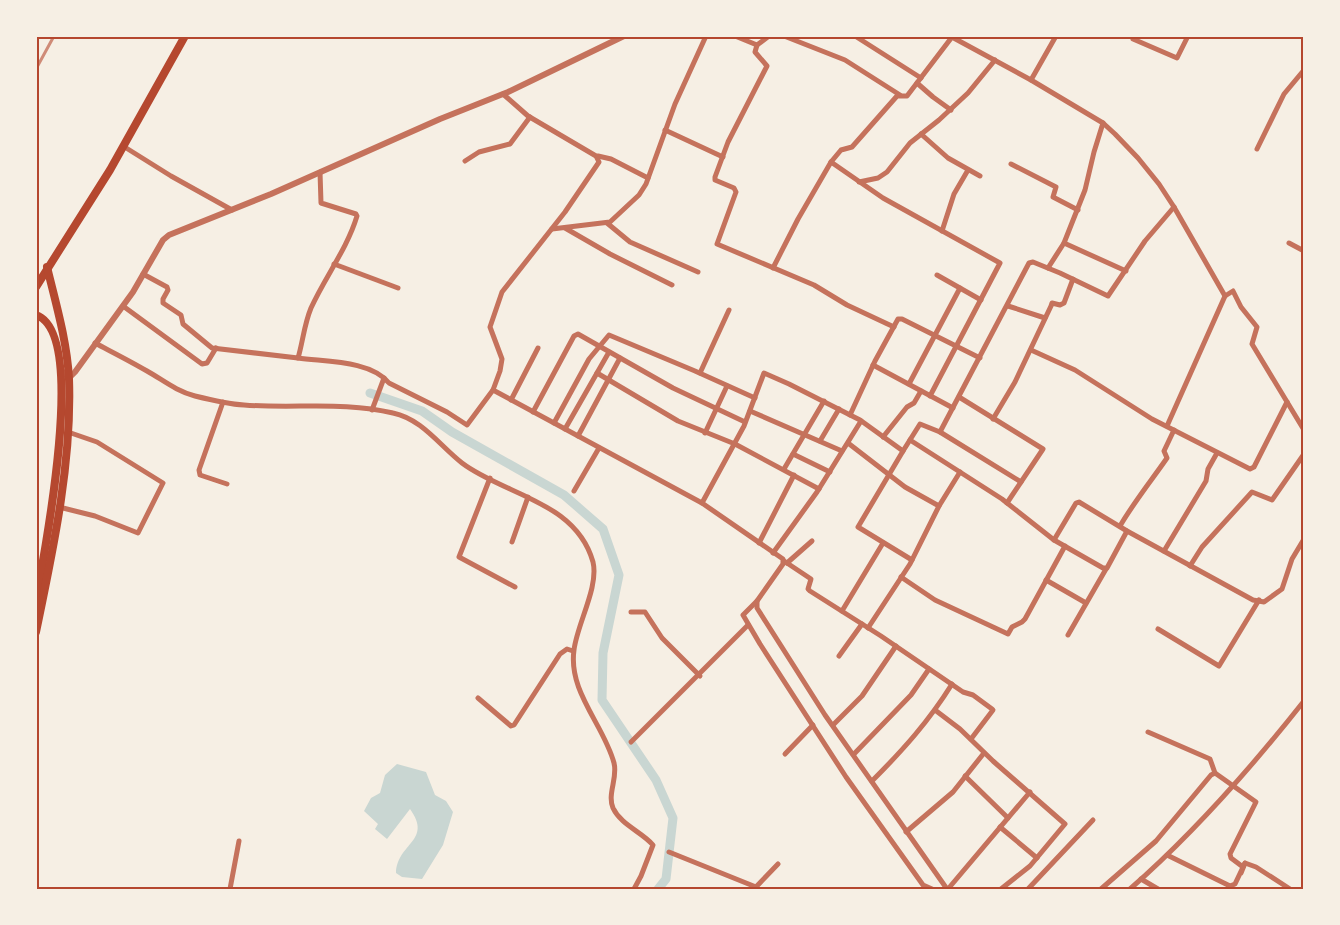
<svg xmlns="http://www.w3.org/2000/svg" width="1340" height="925" viewBox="0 0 1340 925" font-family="'PT Serif',serif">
  <rect width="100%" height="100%" fill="#f6efe4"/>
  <path fill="#c9d6d2" d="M397,764l29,8 9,23 11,6 7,11 -10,33 -21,34 -20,-2 -6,-4c1,-30 37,-32 14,-64l-23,30 -12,-10 3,-5 -14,-13 7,-13 9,-5 5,-18z"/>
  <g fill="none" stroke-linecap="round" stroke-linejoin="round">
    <path stroke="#c9d6d2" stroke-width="9" d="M370,393l52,18 30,21 112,63 39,34 16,46 -16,78 -1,47 54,80 17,38 -7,61 -8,10"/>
    <g stroke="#c5725c" stroke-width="5">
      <path d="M735,36l22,9 12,-9"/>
      <path d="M784,36l61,24 55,35"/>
      <path d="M855,36l66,42"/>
      <path d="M950,36l81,44 72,43 12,11 23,24 21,26 15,23 51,89 8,-5 8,16 16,20 -5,17 52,86"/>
      <path d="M1133,39l44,19 11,-22"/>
      <path d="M757,45l-2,7 12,14 -39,76 -13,35v3l19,8 2,4 -19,52 97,41 33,20 47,22"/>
      <path d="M1031,80l25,-44"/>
      <path d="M917,83l16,14 18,13"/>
      <path d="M503,94l25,22 68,40 3,6 -34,50 -63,80 -12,35 12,32 -2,12 -7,19 209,113 81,56v5l-26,37v7l68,107 122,174"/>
      <path d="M665,130l58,27"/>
      <path d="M921,134l27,24 32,18"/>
      <path d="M123,146l48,30 61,34"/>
      <path d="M1257,149l27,-55 20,-24"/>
      <path d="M598,156l13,3 37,19"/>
      <path d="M465,161l14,-9 31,-8 20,-27"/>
      <path d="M831,162l52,36 117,65 -70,133"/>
      <path d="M1011,164l45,23 -3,10 25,13"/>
      <path d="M859,182l19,-4 9,-6 23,-29 29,-23 29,-27 27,-33"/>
      <path d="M607,223l23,19 68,30"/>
      <path d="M565,228l45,26 62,31"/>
      <path d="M552,229l58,-7 29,-27 7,-11 29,-80 31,-68"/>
      <path d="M942,231l12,-37 14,-24"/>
      <path d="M1064,243l62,28"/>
      <path d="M1289,243l15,8"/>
      <path d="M334,264l64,24"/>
      <path d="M773,268l25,-49 33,-57 10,-12 11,-3 45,-51h10l45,-59"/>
      <path d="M1048,268l16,-25 21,-53 9,-38 9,-29"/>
      <path d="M143,274l24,13 1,3 -5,9v4l18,12 2,9 29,24 86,10c5,-17 6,-33 13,-50 14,-31 36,-59 46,-92l-1,-2 -35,-11 -1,-31"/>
      <path d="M937,275l44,25"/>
      <path d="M123,306l79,58 5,-1 9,-15"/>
      <path d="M1008,306l37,12"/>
      <path d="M95,343c17,9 35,18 52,28 16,9 29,20 48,25 16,4 32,8 49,9 50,4 100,-4 149,8 29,6 47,33 69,50 42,32 114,38 131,99 6,25 -16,62 -19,88 -6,42 30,75 40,113 4,15 -7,31 -1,45 8,17 29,24 40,37l-12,31 -7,13"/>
      <path d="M1031,350l44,20 77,49 98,50 4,-2 33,-65"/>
      <path d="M298,358c27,4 72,2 91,25l58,29 20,13 26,-35"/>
      <path d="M873,365l80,43"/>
      <path d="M597,373l81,48 57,23 84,45"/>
      <path d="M700,373l29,-63"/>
      <path d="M909,384l51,-96"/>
      <path d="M959,397l84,52 -36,54"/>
      <path d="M511,400l27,-52"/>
      <path d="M223,402l-24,68 1,5 27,9"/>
      <path d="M372,410l12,-32"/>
      <path d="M750,411l92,40"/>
      <path d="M533,412l41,-76 4,-2 95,54 72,34"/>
      <path d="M850,415l25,-54 23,-42h4l78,39"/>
      <path d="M993,419l22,-37 36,-76 1,-3 8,2 4,-2 9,-24"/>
      <path d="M554,423l35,-64 20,-24 86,36 60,27"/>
      <path d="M1167,426l58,-130"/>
      <path d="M565,429l44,-77"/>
      <path d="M940,432l81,50"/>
      <path d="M705,433l22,-47"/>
      <path d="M578,436l42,-78"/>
      <path d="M883,437l24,-30 7,-4 7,-12"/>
      <path d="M910,440l92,59 52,41 49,28h4l20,-37"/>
      <path d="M820,441l19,-32"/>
      <path d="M848,443l57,44 34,19"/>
      <path d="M903,451l-45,76 54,33"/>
      <path d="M793,454l37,18"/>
      <path d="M784,469l40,-68"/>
      <path d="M490,478l-31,79 56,30"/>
      <path d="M574,491l25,-43"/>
      <path d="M702,503l42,-77 20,-53 25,11 71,36 43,31 17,-27 20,8 89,-169 4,-1 27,11 48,23 37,-55 29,-34"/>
      <path d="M59,507l36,9 43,17 25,-50 -66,-41 -29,-10"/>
      <path d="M1120,526c14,-24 31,-45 47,-68l-3,-7 10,-21"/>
      <path d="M1054,540l22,-37 3,-1 48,29 126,69 11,2 18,-13 10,-30 12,-20"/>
      <path d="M512,542l16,-45"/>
      <path d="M759,543l35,-68"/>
      <path d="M1164,551l42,-70 2,-12 9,-16"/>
      <path d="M773,553l44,-61 44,-71"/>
      <path d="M784,561l27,18 -3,10 2,2 71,45 82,56 10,3 19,14 1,1 -22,29"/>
      <path d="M787,563l25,-22"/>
      <path d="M1190,566l12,-19 50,-55 20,8 32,-46"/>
      <path d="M901,577l34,23 73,34 4,-7 10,-5 3,-3 40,-73"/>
      <path d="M1046,580l40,23"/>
      <path d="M757,601l-14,14 17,29 86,133 77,108 9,4"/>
      <path d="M842,611l41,-68"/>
      <path d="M631,612h14l17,26 38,38"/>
      <path d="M868,628l42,-64 29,-58 21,-34"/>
      <path d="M1158,629l61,37 40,-66"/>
      <path d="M1068,635l38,-66"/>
      <path d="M839,656l23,-32"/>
      <path d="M478,698l33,28 3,-1 46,-71 7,-5 6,2"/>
      <path d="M935,710l25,19 33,32 72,63 -35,42 -29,23"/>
      <path d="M833,725l29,-29 34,-50"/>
      <path d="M1148,732l62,27 5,14"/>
      <path d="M631,742l117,-117"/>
      <path d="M785,754l28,-29"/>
      <path d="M854,754l57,-59 18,-26"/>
      <path d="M965,776l43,42"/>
      <path d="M872,781c31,-31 57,-60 80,-97"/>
      <path d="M1000,827l37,31"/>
      <path d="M906,832l47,-40 31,-39"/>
      <path d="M669,852l87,35"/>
      <path d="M1167,855l63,31 5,-2 10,-21 -4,10"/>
      <path d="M1245,863l11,4 34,22"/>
      <path d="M1141,879l17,10"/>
      <path d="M230,889l9,-48"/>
      <path d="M754,889l24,-25"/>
      <path d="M948,889l82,-97"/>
      <path d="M1028,889l65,-69"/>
      <path d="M1101,889l55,-48 55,-66 4,-2 41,29 -26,52 1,4 12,9"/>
      <path d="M1130,889c64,-56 121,-121 174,-188"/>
    </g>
    <path stroke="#c5725c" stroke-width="6" d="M61,370l8,8 6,-6 58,-80 30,-52 6,-5 102,-41 169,-75 68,-27 116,-56"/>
    <g stroke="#b5482f" stroke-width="8">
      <path d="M36,287l74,-117 75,-134"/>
      <path d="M36,315c53,18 8,239 0,285"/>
      <path d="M36,632c17,-82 36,-169 33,-253 -2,-38 -13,-75 -22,-112"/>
    </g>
    <path stroke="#cf8b77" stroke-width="3" d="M36,69l18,-33"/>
  </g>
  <rect width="1340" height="925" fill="none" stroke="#f6efe4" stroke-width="75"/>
  <rect x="38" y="38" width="1264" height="850" fill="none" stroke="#b5482f" stroke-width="2"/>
</svg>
